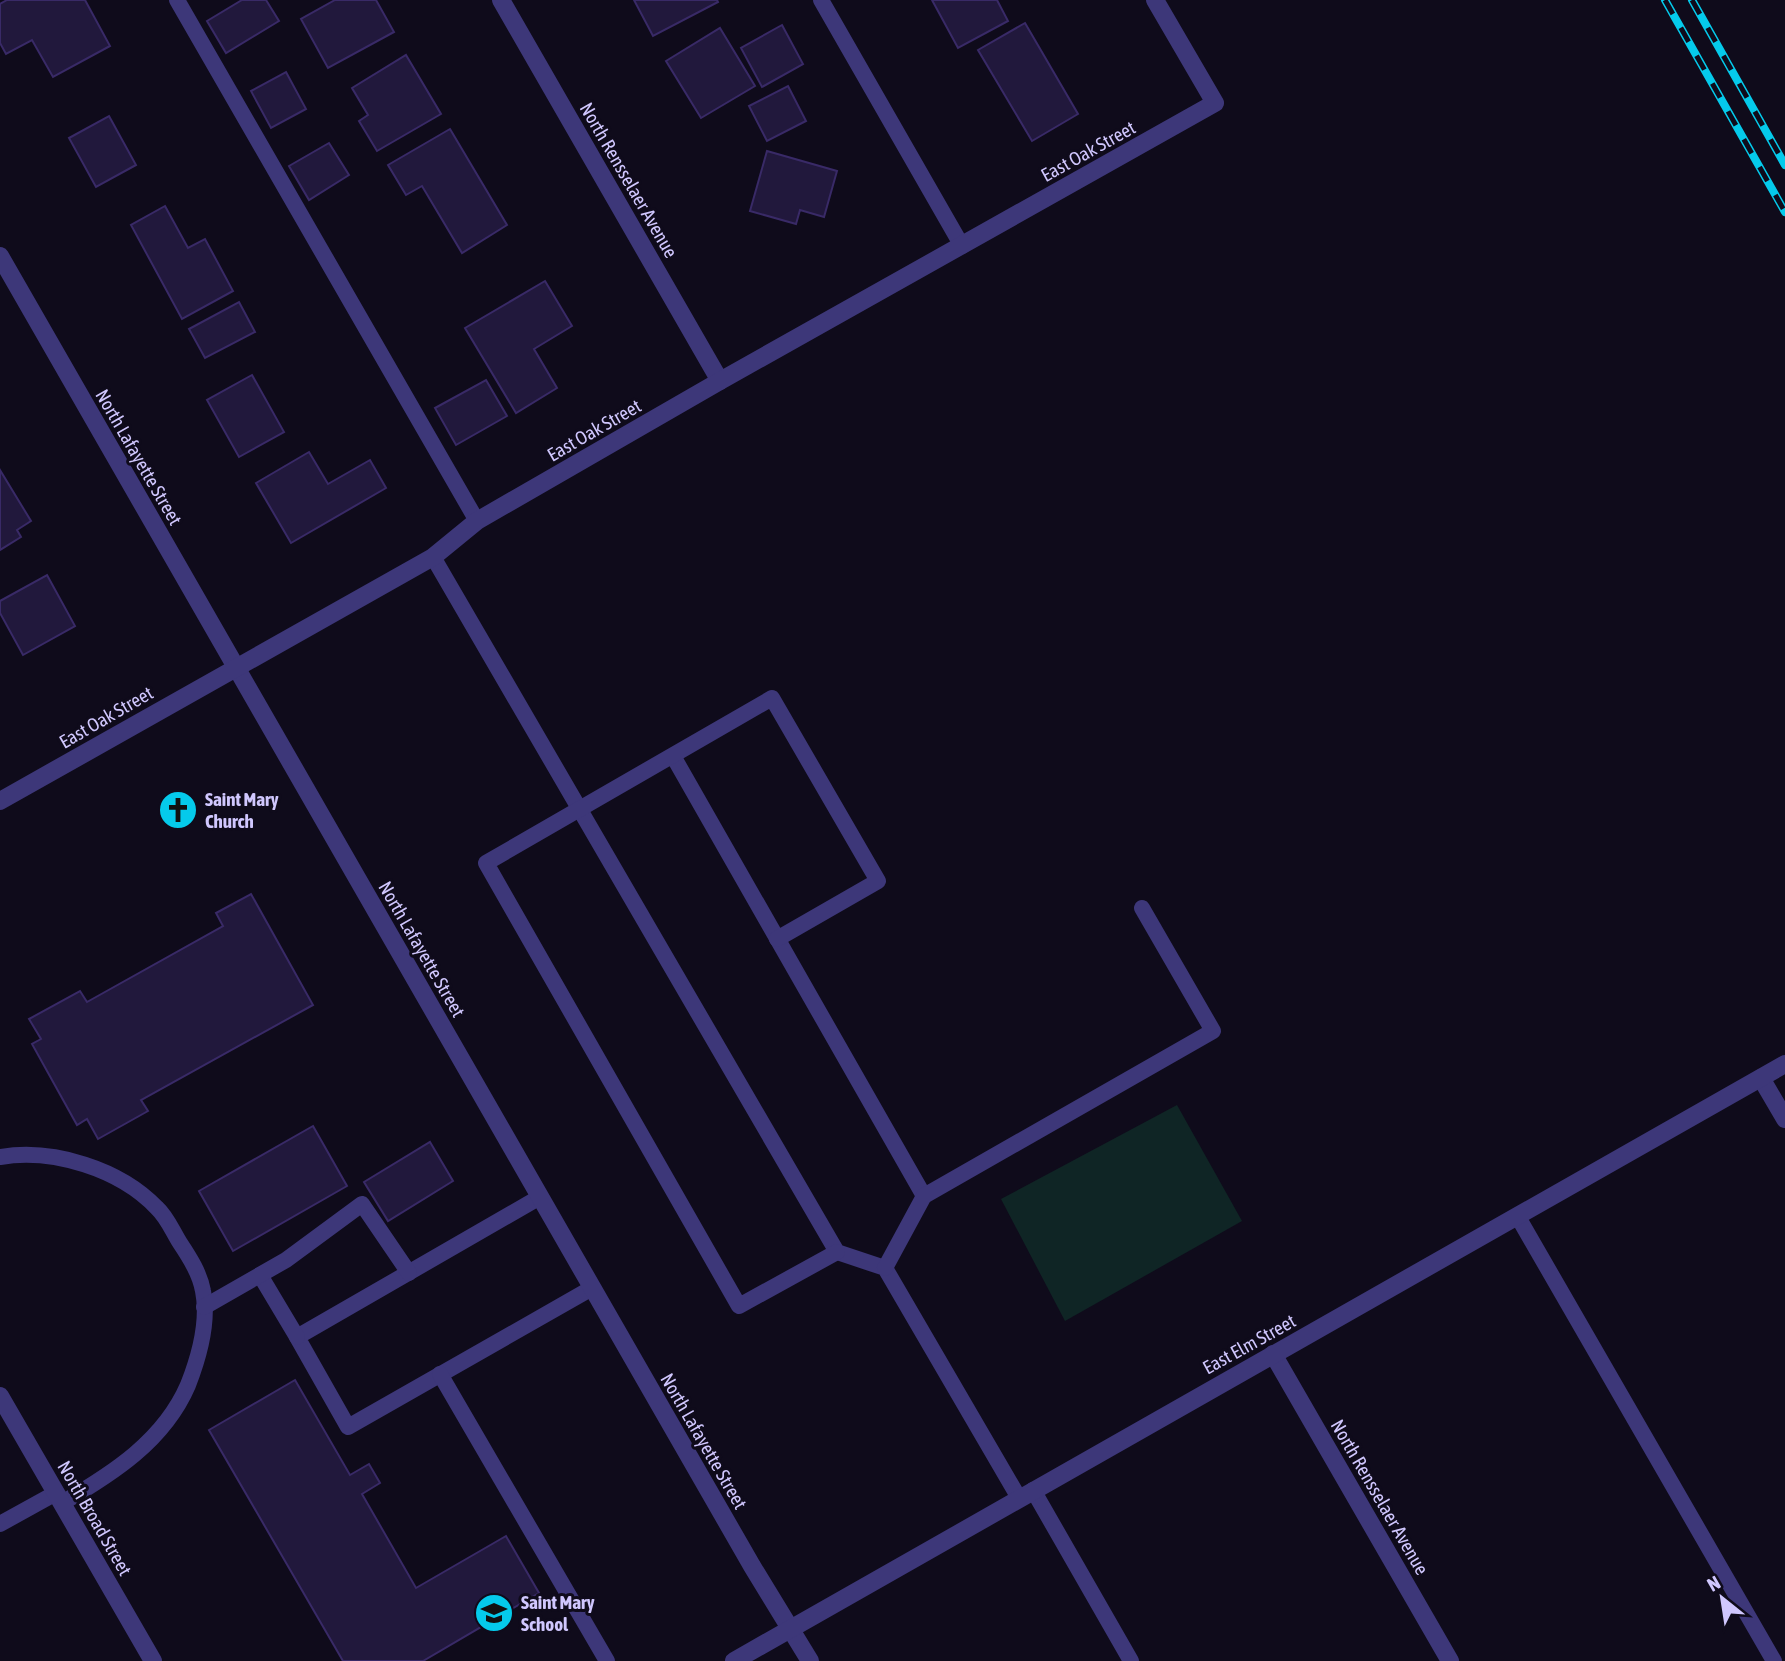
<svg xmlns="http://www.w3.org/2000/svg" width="1785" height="1661" viewBox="0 0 1785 1661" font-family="'Asap Condensed',sans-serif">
  <rect width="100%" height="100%" fill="#0f0b1b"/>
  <path fill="#0f2525" d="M1177,1105l65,116 -177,100 -64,-122z"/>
  <g fill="#21183c" stroke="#392a67" stroke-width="2">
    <path d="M7,0h78l25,46 -57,31 -21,-37 -26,14 -6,-11v-39z"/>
    <path d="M242,0h24l13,21 -53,32 -19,-32z"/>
    <path d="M335,0h41l18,32 -66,36 -27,-49z"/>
    <path d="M634,0h83l1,2 -65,34z"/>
    <path d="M932,0h65l11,21 -50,27z"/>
    <path d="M1025,23l53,91 -46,27 -54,-91z"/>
    <path d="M782,25l21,39 -41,23 -21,-39z"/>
    <path d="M720,28l35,58 -54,32 -35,-57z"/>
    <path d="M406,55l35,59 -64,37 -18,-30 9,-6 -16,-27z"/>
    <path d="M286,72l20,37 -35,19 -20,-37z"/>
    <path d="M788,86l18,35 -39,20 -18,-35z"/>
    <path d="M109,116l27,49 -40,22 -27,-49z"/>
    <path d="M450,129l57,96 -45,28 -40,-67 -16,9 -18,-30z"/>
    <path d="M329,143l20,32 -40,25 -20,-34z"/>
    <path d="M767,151l70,20 -13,46 -24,-7 -4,14 -46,-13z"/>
    <path d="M165,206l23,42 17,-9 28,52 -51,28 -51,-94z"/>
    <path d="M545,281l27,45 -38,23 23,39 -41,25 -51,-85z"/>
    <path d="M239,302l16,30 -50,26 -16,-29z"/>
    <path d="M252,375l32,57 -45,25 -32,-57z"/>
    <path d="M486,380l21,36 -51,29 -21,-37z"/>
    <path d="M309,452l19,32 42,-24 16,28 -95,55 -35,-60z"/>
    <path d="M0,470l31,51 -14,9 4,7 -21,13z"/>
    <path d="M47,575l28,51 -52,29 -23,-42v-12z"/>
    <path d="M251,894l62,111 -172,95 7,11 -50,28 -11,-20 -10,6 -45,-81 9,-5 -12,-20 51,-28 7,11 136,-76 -7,-13z"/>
    <path d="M313,1126l34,60 -114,65 -34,-60z"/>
    <path d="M430,1142l23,39 -65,40 -24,-39z"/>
    <path d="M295,1380l55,95 19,-11 11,19 -18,11 54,94 90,-52 33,57 -116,68h-80l-134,-231z"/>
  </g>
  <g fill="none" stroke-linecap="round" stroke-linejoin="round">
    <g stroke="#3d3779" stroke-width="16">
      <path d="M177,0l300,521"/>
      <path d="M821,0l141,246"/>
      <path d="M433,557l404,695 48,16 134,230"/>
      <path d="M673,756l251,440"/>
      <path d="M777,939l101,-58 -106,-183 -286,165 253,443 98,-54"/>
      <path d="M0,1157c53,-9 120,12 157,51 10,9 16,24 23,35 10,15 20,31 23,48 6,30 -4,66 -15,94 -24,56 -76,89 -126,118"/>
      <path d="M540,1197l-243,140 51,90 244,-139"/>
      <path d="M1518,1217l256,444"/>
      <path d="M885,1268l39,-72 289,-165 -71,-123"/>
      <path d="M260,1275l37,62"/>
      <path d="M204,1307l82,-47 76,-56 47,69"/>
      <path d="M440,1374l167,287"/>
      <path d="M1033,1490l98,171"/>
      <path d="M0,1524l56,-31"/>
    </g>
    <g stroke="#3d3779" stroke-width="18">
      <path d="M501,0l219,381"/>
      <path d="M0,256l752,1310 58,95"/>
      <path d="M0,801l433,-244 44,-36 243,-140 495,-278 -60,-103"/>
      <path d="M1761,1078l24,41"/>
      <path d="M1273,1354l177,307"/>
    </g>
    <g stroke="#3d3779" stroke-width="18">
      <path d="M0,1396l153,265"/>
      <path d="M734,1661l1051,-597"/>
    </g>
    <defs>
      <g id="rail">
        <path d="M1665,0l120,212"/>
        <path d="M1692,0l93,165"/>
      </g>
    </defs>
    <use href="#rail" stroke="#05caeb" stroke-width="8"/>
    <use href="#rail" stroke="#0f0b1b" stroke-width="5" stroke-dasharray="16" stroke-linecap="butt"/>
  </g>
  <defs>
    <symbol id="church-disc" viewBox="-11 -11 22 22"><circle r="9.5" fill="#05caeb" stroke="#0f0b1b"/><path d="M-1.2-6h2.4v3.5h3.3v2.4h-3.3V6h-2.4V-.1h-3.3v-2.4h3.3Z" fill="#111"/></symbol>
    <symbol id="school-disc" viewBox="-11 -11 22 22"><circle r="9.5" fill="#05caeb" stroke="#0f0b1b"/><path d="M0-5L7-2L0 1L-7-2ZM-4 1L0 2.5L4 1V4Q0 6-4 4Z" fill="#111"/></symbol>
  </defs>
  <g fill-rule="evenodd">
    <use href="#church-disc" x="156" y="788" width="44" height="44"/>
    <use href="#school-disc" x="472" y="1591" width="44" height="44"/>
  </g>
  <g text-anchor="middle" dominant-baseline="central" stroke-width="6" stroke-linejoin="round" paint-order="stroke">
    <g font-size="19" fill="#d0c7fe" stroke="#0f0b1b">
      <text transform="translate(1088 151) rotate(-29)">East Oak Street</text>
      <text transform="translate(629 180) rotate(60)">North Rensselaer Avenue</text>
      <text transform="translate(594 430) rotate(-30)">East Oak Street</text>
      <text transform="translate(139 457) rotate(60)">North Lafayette Street</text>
      <text transform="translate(106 717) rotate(-30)">East Oak Street</text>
      <text transform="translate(422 949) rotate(60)">North Lafayette Street</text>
      <text transform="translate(1249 1344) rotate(-29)">East Elm Street</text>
      <text transform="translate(704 1441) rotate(60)">North Lafayette Street</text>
      <text transform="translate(1380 1497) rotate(60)">North Rensselaer Avenue</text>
      <text transform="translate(95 1518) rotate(60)">North Broad Street</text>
    </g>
    <g font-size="19" font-weight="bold" fill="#d0c7fe" stroke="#0f0b1b" text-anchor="start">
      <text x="205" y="799">Saint Mary<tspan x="205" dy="22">Church</tspan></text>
      <text x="521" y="1602">Saint Mary<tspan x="521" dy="22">School</tspan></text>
    </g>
  </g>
  <g transform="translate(1722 1598) rotate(330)" stroke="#0f0b1b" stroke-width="5" paint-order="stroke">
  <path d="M0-5L12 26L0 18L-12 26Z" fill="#d0c7fe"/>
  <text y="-10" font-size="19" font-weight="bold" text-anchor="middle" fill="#d0c7fe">N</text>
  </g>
</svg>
